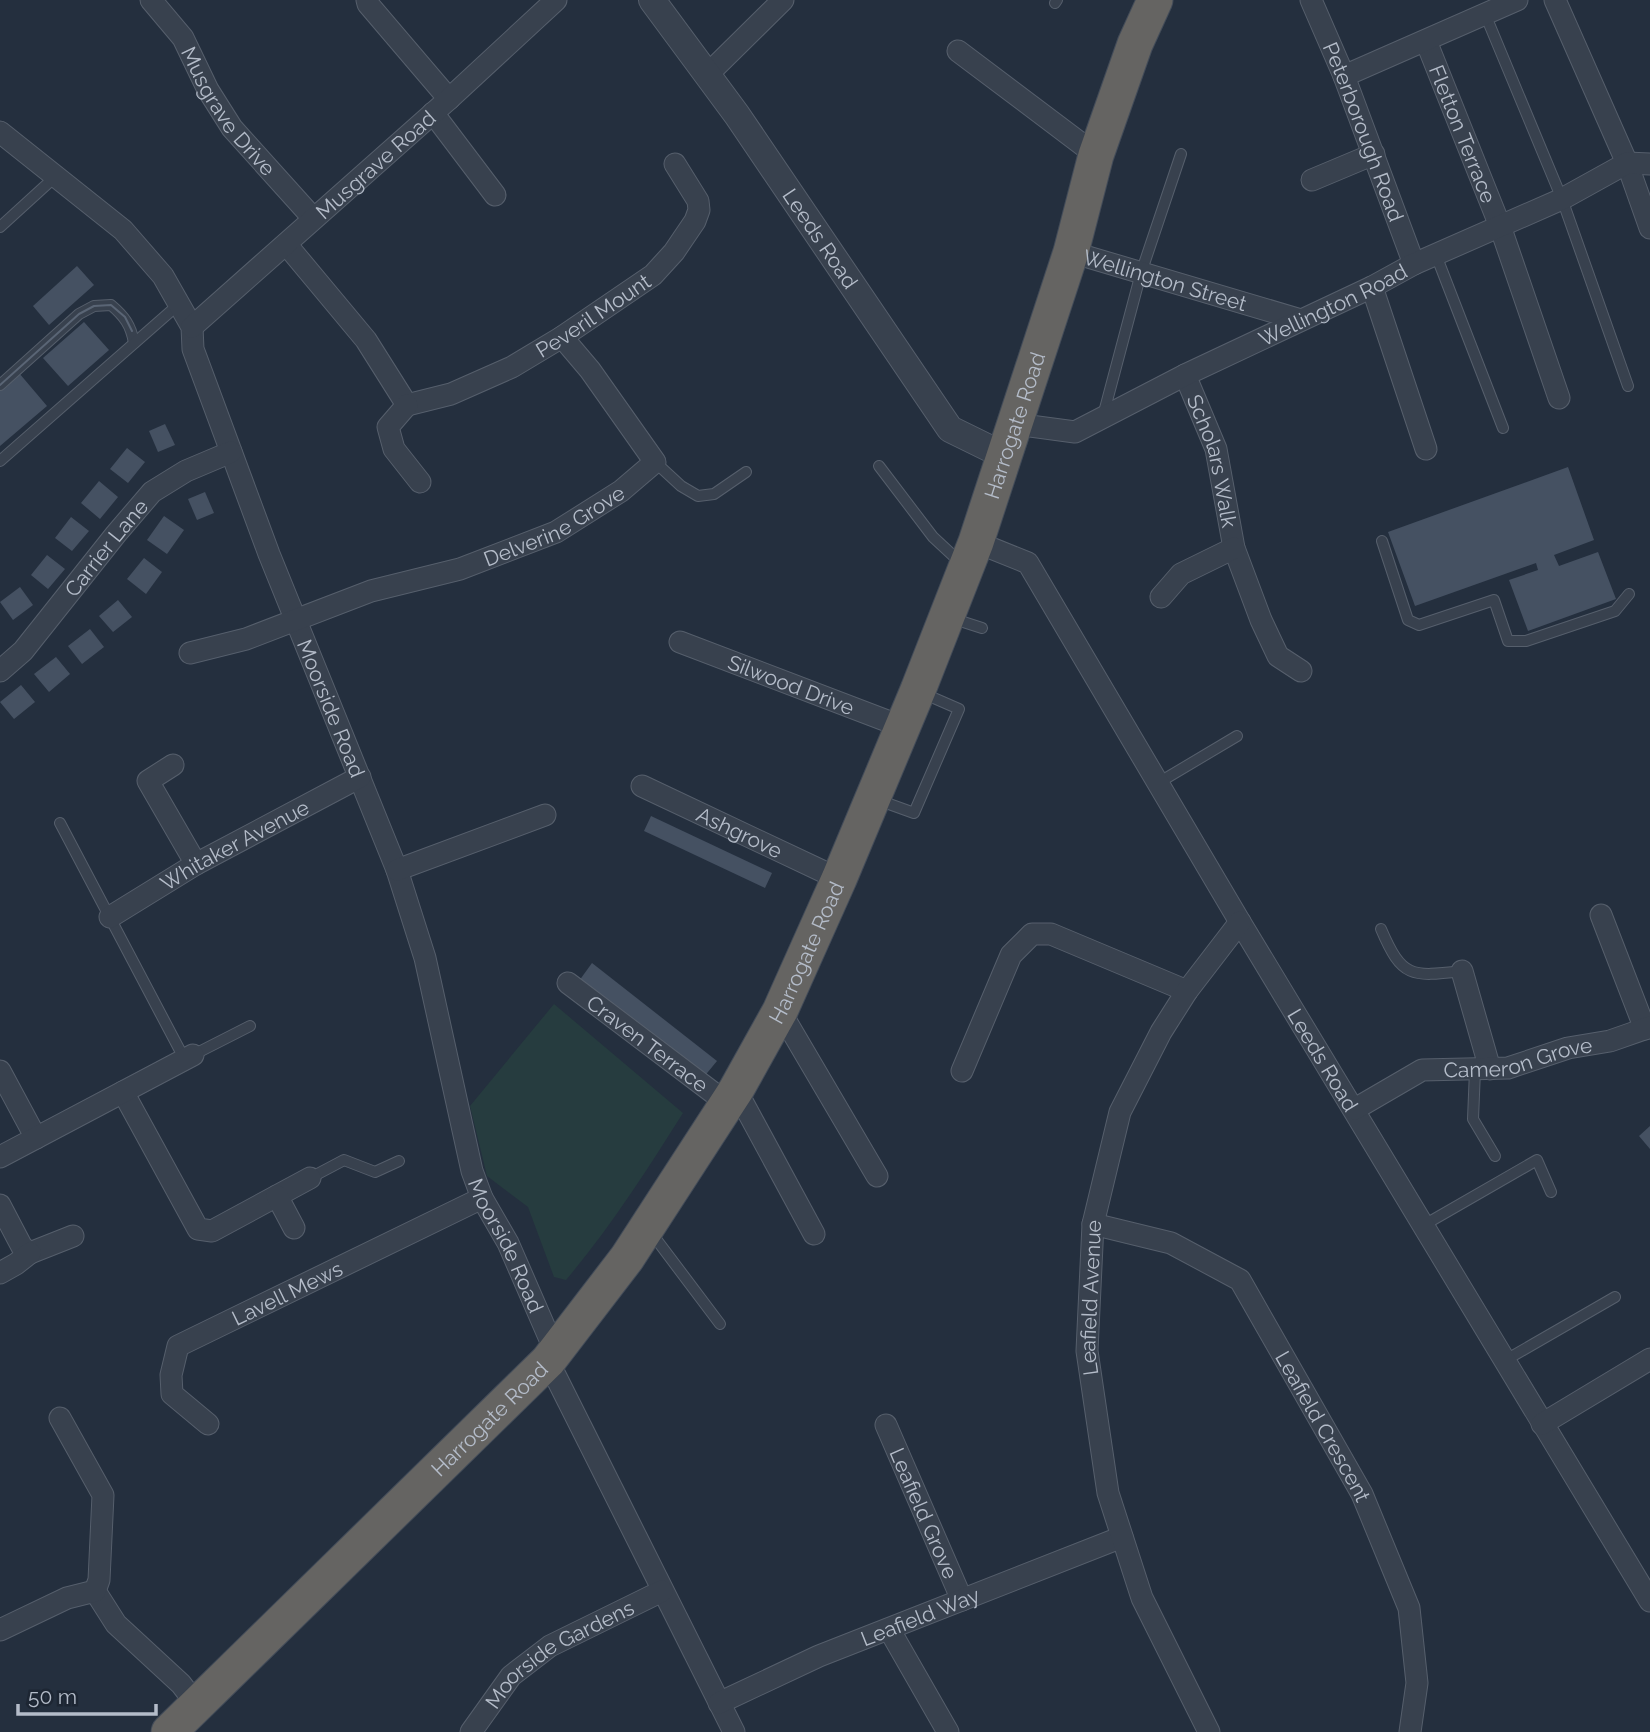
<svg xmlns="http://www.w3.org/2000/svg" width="1650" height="1732" viewBox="0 0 1650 1732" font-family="Raleway,sans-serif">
  <rect width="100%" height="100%" fill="#242f3e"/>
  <path fill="#263c3f" d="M554,1004l129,109c-36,57 -73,115 -117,167l-12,-3 -26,-70 -41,-31 -17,-70z"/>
  <g fill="#455162">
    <path d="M77,266l17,19 -45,40 -16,-19z"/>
    <path d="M84,322l25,28 -41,36 -25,-28z"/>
    <path d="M19,373l28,33 -47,40v-57z"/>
    <path d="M165,424l10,21 -17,7 -9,-21z"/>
    <path d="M127,448l18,14 -17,21 -18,-14z"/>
    <path d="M1568,467l26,73 -40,15 5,11 39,-14 18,47 -88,32 -19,-51 29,-10 -2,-7 -121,43 -27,-74z"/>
    <path d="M99,481l19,16 -18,22 -19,-16z"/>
    <path d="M205,492l9,21 -17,7 -9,-21z"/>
    <path d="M164,516l20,14 -17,24 -20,-14z"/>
    <path d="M71,517l18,14 -17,20 -17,-13z"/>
    <path d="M47,555l18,14 -17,20 -17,-14z"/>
    <path d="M144,558l18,14 -16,22 -19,-15z"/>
    <path d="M20,587l13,18 -20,15 -13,-18z"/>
    <path d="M118,600l14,17 -19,15 -14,-16z"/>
    <path d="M90,629l14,18 -22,17 -14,-18z"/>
    <path d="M56,657l14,17 -21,18 -15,-18z"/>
    <path d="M21,685l14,17 -21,17 -14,-17z"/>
    <path d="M651,816l121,57 -7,15 -121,-57z"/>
    <path d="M592,963l125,98 -14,17 -124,-97z"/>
    <path d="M1650,1126v23l-11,-13z"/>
  </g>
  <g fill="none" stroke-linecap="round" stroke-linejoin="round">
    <defs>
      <g id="service">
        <path d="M1055,3l2,-3"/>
        <path d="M1485,14l77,185 66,187"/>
        <path d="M0,227l56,-51"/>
        <path d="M1436,255l67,173"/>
        <path d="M0,385l79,-71 15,-8 17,-1c13,11 20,20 23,38"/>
        <path d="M1103,416l38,-143 40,-119"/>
        <path d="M0,461l179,-157"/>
        <path d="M655,462l26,24 17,10 16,-2 32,-22"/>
        <path d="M879,466l54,71 28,26"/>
        <path d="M1382,541l26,79 11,5 75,-25 14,41h18l89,-30 14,-17"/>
        <path d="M951,618l31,10"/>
        <path d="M1158,783l79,-47"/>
        <path d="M878,800l36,13 45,-104 -39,-17"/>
        <path d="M60,823l125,237"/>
        <path d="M1381,929c21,49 30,48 81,42"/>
        <path d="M193,1055l57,-29"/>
        <path d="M1475,1070l-2,49 22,37"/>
        <path d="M310,1178l34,-18 31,12 24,-11"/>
        <path d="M1424,1225l113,-65 14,32"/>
        <path d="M650,1231l70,93"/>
        <path d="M1504,1361l111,-64"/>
      </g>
      <g id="minor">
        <path id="s1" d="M151,0l32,38 25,52 24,38 81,90"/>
        <path d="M367,0l1,4 81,95"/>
        <path id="s2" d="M1311,0l33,76 70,188"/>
        <path d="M1555,0l72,163 23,65"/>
        <path id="s3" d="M1426,41l74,185 59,172"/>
        <path d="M958,51l138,104"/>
        <path d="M708,74l75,-74"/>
        <path d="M1344,76l173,-76"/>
        <path d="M433,113l62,82"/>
        <path id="s4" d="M0,132l123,98 40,46 29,51 1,22 76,205 128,316 28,88 47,213 10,27 26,45 47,108"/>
        <path d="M1312,180l62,-26"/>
        <path id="s5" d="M286,244l80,96 41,65 44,-11 61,-27 50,-30 91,-62 21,-23 21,-31 4,-11 -1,-9 -23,-37"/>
        <path id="s6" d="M1071,252l230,68"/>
        <path d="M1372,287l54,162"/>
        <path id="s7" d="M192,327l257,-228 107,-99"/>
        <path id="s8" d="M1185,375l31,74 18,99 27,72 17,36 23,15"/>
        <path d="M407,405l-19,22 6,22 26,33"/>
        <path id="s9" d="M1015,424l60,8 110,-57 187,-88 42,-23 148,-65 65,-36 23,1"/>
        <path id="s10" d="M976,542l52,21 212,359 410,679"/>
        <path d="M1161,597l20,-23 53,-26"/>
        <path id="s11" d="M680,642l223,85"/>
        <path id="s12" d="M190,653l56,-14 125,-48 89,-22 96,-37 65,-41 34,-29 -65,-92 -28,-33"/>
        <path id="s13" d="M0,671l23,-20 93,-117 36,-42 34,-21 45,-19"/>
        <path d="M173,765l-25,16 48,83"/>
        <path id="s14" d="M642,786l197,93"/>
        <path d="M397,870l148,-55"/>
        <path d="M1601,915l44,114"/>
        <path id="s15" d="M110,917l86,-53 164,-87"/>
        <path d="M1462,971l28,98"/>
        <path id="s16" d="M568,983l160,121"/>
        <path d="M780,1011l97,165"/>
        <path d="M0,1071l36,67"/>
        <path d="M962,1071l49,-116 21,-21h19l136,57"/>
        <path d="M736,1090l78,144"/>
        <path d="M123,1092l75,137 14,2 98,-53"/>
        <path id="s17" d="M1355,1109l67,-39 86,-2 60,-20 42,-7 40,-14"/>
        <path d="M0,1157l193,-102"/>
        <path d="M277,1196l17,32"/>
        <path d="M0,1205l22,42 8,6 43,-17"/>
        <path id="s18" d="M1093,1224l78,19 69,37 122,214 47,114 8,75 -7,49"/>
        <path d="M0,1273l16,-9 14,-11"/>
        <path d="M548,1361l186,371"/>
        <path id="s19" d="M208,1424l-36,-30 -1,-19 7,-29 304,-148"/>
        <path d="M1542,1424l108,-65"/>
        <path id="s20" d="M886,1425l76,175"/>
        <path d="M95,1591l21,33 65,60 16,21"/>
        <path d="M889,1629l59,103"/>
        <path d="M0,1630l67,-32 28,-7 4,-11 4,-85 -43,-77"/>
        <path id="s21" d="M719,1703l100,-47 303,-119"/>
        <path id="s22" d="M471,1732l40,-56 39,-30 112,-55"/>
        <path id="s23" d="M1209,1732l-67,-134 -34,-105 -21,-142 6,-127 27,-112 41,-80 26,-41 53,-69"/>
      </g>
      <g id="tertiary">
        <path id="s24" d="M652,0l85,115 213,314 55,27"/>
      </g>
      <g id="trunk">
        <path id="s25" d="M169,1732l379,-371 79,-103 109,-168 44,-79 59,-132 79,-189 58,-148 95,-290 25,-97 39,-111 20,-44"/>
      </g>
    </defs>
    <use href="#service" stroke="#565f6c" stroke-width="12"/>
    <use href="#minor" stroke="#565f6c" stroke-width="23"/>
    <use href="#tertiary" stroke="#565f6c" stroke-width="28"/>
    <use href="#trunk" stroke="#434c59" stroke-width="37"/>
    <use href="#service" stroke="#38414e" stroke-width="10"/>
    <use href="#minor" stroke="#38414e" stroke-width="21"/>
    <use href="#tertiary" stroke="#38414e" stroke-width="26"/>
    <use href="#trunk" stroke="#656462" stroke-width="35"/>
    <path stroke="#5a6575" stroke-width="2" d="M0,385l79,-71 15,-8 17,-1 14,12 7,14"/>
  </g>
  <g text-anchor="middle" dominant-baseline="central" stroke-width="7" stroke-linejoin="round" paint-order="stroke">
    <g font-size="21" fill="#b4bcc9" stroke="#1d2633">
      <text stroke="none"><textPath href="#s1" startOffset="136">Musgrave Drive</textPath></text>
      <text stroke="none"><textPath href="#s2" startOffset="142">Peterborough Road</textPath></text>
      <text stroke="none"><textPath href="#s3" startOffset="100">Fletton Terrace</textPath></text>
      <text stroke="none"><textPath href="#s7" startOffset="245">Musgrave Road</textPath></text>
      <text stroke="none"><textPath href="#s24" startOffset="292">Leeds Road</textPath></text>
      <text stroke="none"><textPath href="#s6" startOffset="98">Wellington Street</textPath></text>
      <text stroke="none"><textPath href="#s9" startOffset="348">Wellington Road</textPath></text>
      <text stroke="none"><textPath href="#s5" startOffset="410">Peveril Mount</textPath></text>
      <text stroke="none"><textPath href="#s25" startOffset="1582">Harrogate Road</textPath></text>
      <text stroke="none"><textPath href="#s8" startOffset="91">Scholars Walk</textPath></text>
      <text stroke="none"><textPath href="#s12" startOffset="387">Delverine Grove</textPath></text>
      <text stroke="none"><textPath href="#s13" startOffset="163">Carrier Lane</textPath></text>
      <text stroke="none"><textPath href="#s11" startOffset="119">Silwood Drive</textPath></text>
      <text stroke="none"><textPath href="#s4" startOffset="684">Moorside Road</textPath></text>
      <text stroke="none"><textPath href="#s14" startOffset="108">Ashgrove</textPath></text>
      <text stroke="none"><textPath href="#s15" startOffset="144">Whitaker Avenue</textPath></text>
      <text stroke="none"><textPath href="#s25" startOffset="1015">Harrogate Road</textPath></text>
      <text stroke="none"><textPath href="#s16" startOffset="100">Craven Terrace</textPath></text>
      <text stroke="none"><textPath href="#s17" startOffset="175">Cameron Grove</textPath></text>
      <text stroke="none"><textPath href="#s10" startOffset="634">Leeds Road</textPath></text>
      <text stroke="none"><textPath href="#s4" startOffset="1251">Moorside Road</textPath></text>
      <text stroke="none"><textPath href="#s19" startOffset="217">Lavell Mews</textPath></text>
      <text stroke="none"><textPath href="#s23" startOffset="457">Leafield Avenue</textPath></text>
      <text stroke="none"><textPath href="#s25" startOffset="448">Harrogate Road</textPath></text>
      <text stroke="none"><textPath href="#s18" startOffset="327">Leafield Crescent</textPath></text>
      <text stroke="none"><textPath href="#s20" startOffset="96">Leafield Grove</textPath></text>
      <text stroke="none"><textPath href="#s21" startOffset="219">Leafield Way</textPath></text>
      <text stroke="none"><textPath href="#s22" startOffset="121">Moorside Gardens</textPath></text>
    </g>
  </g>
  <path d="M18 1704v10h138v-10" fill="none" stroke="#b4bcc9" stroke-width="3.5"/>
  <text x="28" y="1704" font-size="21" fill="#b4bcc9" stroke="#1d2633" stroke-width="5" paint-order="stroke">50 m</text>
</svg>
